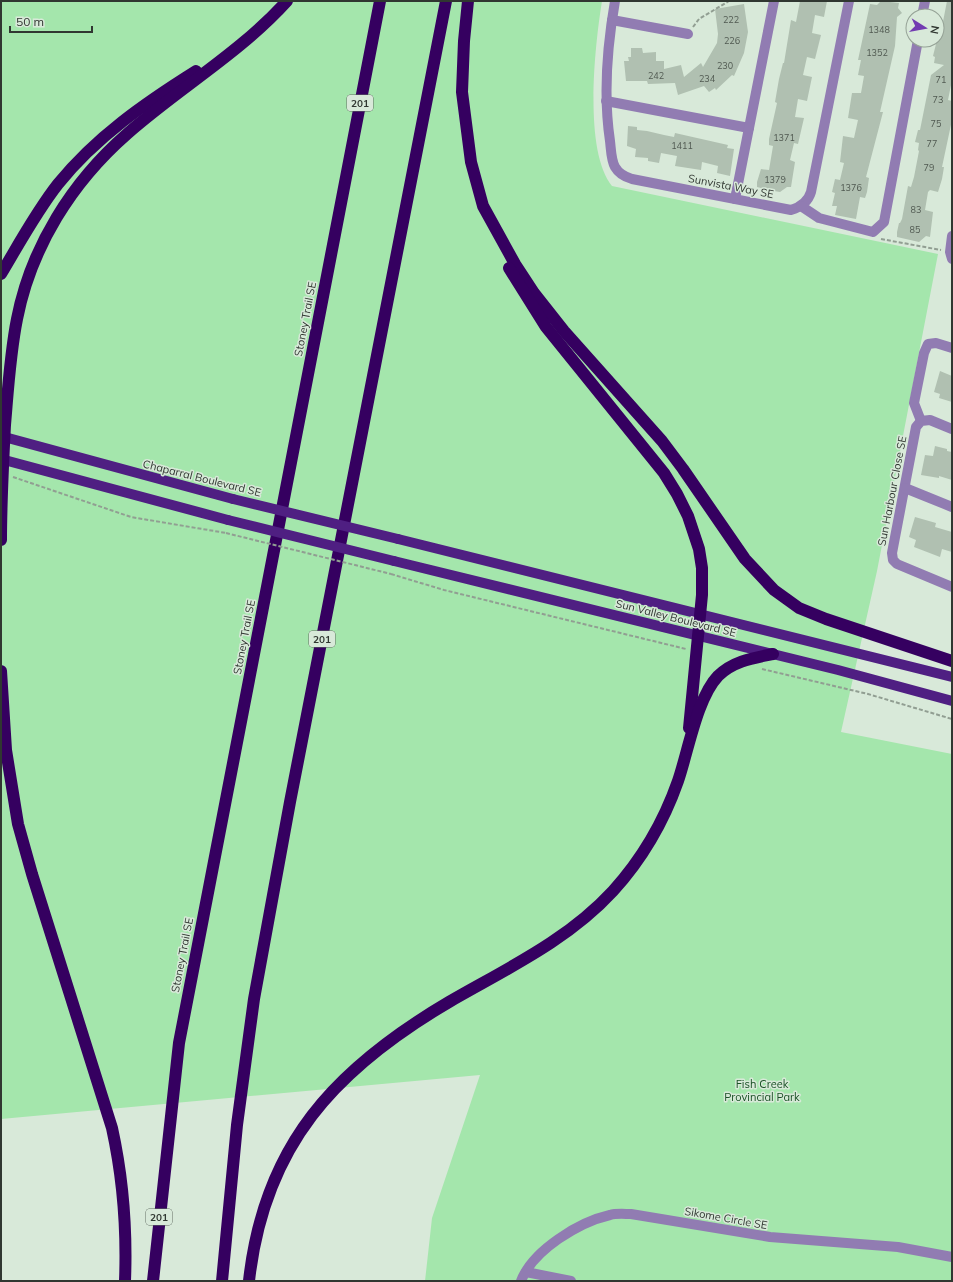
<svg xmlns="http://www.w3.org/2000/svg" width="953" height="1282" viewBox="0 0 953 1282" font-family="Mulish,sans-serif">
  <rect width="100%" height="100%" fill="#d8e9d9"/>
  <path fill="#a4e6ac" d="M1,1h601c-7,44 -19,149 10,185l326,68 -61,317 -36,161 111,22v527h-527l7,-63 48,-143 -479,44z"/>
  <g fill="#b0c0b1">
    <path d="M800,1h27l-3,16 -9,-2 -3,18 9,2 -6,24 -8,-2 -4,18 9,2 -5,24 -9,-2 -3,18 9,1 -6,26 -4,-1 -4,17 5,2 -4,25h-4l-7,5 -6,-1 -3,2 -2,-3 -12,-3v-5l4,-13 8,1 4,-24 -4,-1v-6l8,-36 -2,-1 4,-23 4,-16h1l7,-43 5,2z"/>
    <path d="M881,1l18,2 -1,5 4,5 -5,4 -2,29 -15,66h3l-17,65 3,1 -2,14 -2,6 -5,-1 -4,22 -21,-4 2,-9h-5l3,-13 -3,-1 3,-13 5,1 4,-17 -4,-1 3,-26 11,2 4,-18 -10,-2 4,-25h9l3,-17 -6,-1 3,-15h-3l12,-56 7,1z"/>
    <path d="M947,1h5v79l-4,20 4,1v19l-10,47h2l-2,12 -4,13 -8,-2 -2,2 -3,18 8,2 -3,25 -4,-1 -7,6 -22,-5v-5l2,-9h1l2,-4 6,-33 3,1 3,-10 5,-26 -1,-1 1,-7 -4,-1 3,-12h2l11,-55 13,-10 -10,-2 1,-6 -2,-1 4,-16v-9l4,1z"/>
    <path d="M744,4l4,28 -4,21 -10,23 -2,-1 -16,15 -1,-2 -6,4 -5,-6 -26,9 -3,-12 -27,1 -1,-3h-21l-2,-20h5l-1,-4h3v-9h11l1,5 13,-1v9h8v8l17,-4 3,12 17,-14 2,4 14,-24 1,-9 -3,-25z"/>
    <path d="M628,126l9,1v3l10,1 17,4 10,2 1,-4 53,12 -1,3 7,1 -4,27 -13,-3 1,-7 -16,-4 -1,8 -26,-4 2,-10 -16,-3 -2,10 -11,-2v-3l-13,-1 1,-8 -9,-3z"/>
    <path d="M940,371l12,5v26l-13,-4 1,-4 -6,-2z"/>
    <path d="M935,446l12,3v2l5,1v28l-13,-4v2l-18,-3 4,-20 8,1z"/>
    <path d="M915,517l21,6 -1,4 17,5v20l-10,-3 -2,8 -26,-10 2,-7 -7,-3z"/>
  </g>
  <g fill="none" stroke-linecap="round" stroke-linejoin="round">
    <g stroke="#919e92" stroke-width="2" stroke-dasharray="4 2" stroke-linecap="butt">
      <path d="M693,27l6,-8 30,-18"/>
      <path d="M881,239l60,11"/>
      <path d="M13,477l118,40 95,16"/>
      <path d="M391,574l53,16 242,59"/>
      <path d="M762,669l106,25 84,25"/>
    </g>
    <g stroke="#917cb2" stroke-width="10">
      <path d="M615,1c-8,46 -12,93 -5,140 1,8 1,19 5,26 4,7 10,10 17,12l159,31c10,-3 17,-8 20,-18l38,-191"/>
      <path d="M922,16l3,-15"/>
      <path d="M612,20l76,14"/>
      <path d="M606,101l143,27"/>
      <path d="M735,199l39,-198"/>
      <path d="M801,206l18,12 54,14 11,-10 34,-182"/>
      <path d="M952,236l-2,16 2,7"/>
      <path d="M921,421l-7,-18 10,-50 4,-9 8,-1 16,5"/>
      <path d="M952,429l-22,-9 -9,1 -5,6 -24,126 1,7 4,4 55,23"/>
      <path d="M905,488l47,19"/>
      <path d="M526,1272l45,9"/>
      <path d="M521,1281c12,-31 58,-59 89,-66 6,-2 15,-1 21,-1l139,23 128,10 54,10"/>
    </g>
    <g stroke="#4f1f82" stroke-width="10">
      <path d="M1,436l232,63"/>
      <path d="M1,459l227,61"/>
      <path d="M398,539l554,138"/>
      <path d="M394,561l444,109 114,31"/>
    </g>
    <g stroke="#350060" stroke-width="12">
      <path d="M468,1l-4,40 -2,51 9,70 12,44 32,58 19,29 30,38 98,110 21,28 62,90 29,31 25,18 27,11 126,42"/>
      <path d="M509,268l37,59 118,146 13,21 11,22 11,33 3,19v27l-13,133"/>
      <path d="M1,274c18,-30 35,-62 57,-90 38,-47 87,-81 138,-113"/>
      <path d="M1,540c0,-39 2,-76 4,-115 3,-35 5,-71 12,-106 14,-72 55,-137 110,-185 52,-46 113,-81 160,-133"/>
      <path d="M1,671l5,79 12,74 14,50 80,254c11,50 15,101 13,153"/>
      <path d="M153,1281l26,-238 201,-1042"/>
      <path d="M222,1281l15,-156 17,-126 36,-197 156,-801"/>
      <path d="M249,1281c15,-136 86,-212 200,-279 57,-33 118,-61 164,-111 29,-32 51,-70 65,-110 10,-29 19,-83 40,-105 15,-15 35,-18 55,-22"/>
    </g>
    <path stroke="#919e92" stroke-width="2" stroke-dasharray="4 2" stroke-linecap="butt" d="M226,533l165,41"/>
    <g stroke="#4f1f82" stroke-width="10">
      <path d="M233,499l165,40"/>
      <path d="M228,520l166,41"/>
    </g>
  </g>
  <g text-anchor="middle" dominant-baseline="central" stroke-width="3" stroke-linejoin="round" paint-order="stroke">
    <g font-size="9" fill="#505951">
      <text x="731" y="19">222</text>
      <text x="879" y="29">1348</text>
      <text x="732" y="40">226</text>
      <text x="877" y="52">1352</text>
      <text x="725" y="65">230</text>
      <text x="656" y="75">242</text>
      <text x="707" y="78">234</text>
      <text x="941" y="79">71</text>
      <text x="938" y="99">73</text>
      <text x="936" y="123">75</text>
      <text x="784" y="137">1371</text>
      <text x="932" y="143">77</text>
      <text x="682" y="145">1411</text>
      <text x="929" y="167">79</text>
      <text x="775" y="179">1379</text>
      <text x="851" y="187">1376</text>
      <text x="916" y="209">83</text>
      <text x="915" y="229">85</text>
    </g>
    <g fill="#d8e9d9" stroke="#626c63" stroke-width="1">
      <rect x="347" y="95" width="26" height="16" rx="3"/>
      <rect x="309" y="631" width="26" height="16" rx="3"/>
      <rect x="146" y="1209" width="26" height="16" rx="3"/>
    </g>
    <g font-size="10" font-weight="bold" fill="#303731">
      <text x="360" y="103">201</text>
      <text x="322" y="639">201</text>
      <text x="159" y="1217">201</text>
    </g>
    <g font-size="11" fill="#303731" stroke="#d8e9d9">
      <text transform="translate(731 186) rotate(11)">Sunvista Way SE</text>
      <text transform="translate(305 319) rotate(-79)">Stoney Trail SE</text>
      <text transform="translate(202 478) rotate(14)">Chaparral Boulevard SE</text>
      <text transform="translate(892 491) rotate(-79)">Sun Harbour Close SE</text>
      <text transform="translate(676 618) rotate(14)">Sun Valley Boulevard SE</text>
      <text transform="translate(244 637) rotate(-79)">Stoney Trail SE</text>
      <text transform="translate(182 955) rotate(-79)">Stoney Trail SE</text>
      <text transform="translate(726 1218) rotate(10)">Sikome Circle SE</text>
    </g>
    <g font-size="11" fill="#195025" stroke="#d8e9d9">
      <text x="762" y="1084">Fish Creek<tspan x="762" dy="13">Provincial Park</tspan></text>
    </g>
  </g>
  <rect width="953" height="1282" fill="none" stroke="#303731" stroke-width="4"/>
  <g transform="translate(925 28) rotate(101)"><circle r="19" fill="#d8e9d9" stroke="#95a296"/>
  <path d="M0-3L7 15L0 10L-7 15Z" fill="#723bb1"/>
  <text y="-6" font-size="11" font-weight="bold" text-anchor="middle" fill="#303731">N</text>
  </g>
  <path d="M10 26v6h82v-6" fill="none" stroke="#303731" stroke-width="2"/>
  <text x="16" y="26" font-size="12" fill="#303731" stroke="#d8e9d9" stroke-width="3" paint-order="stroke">50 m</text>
</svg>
